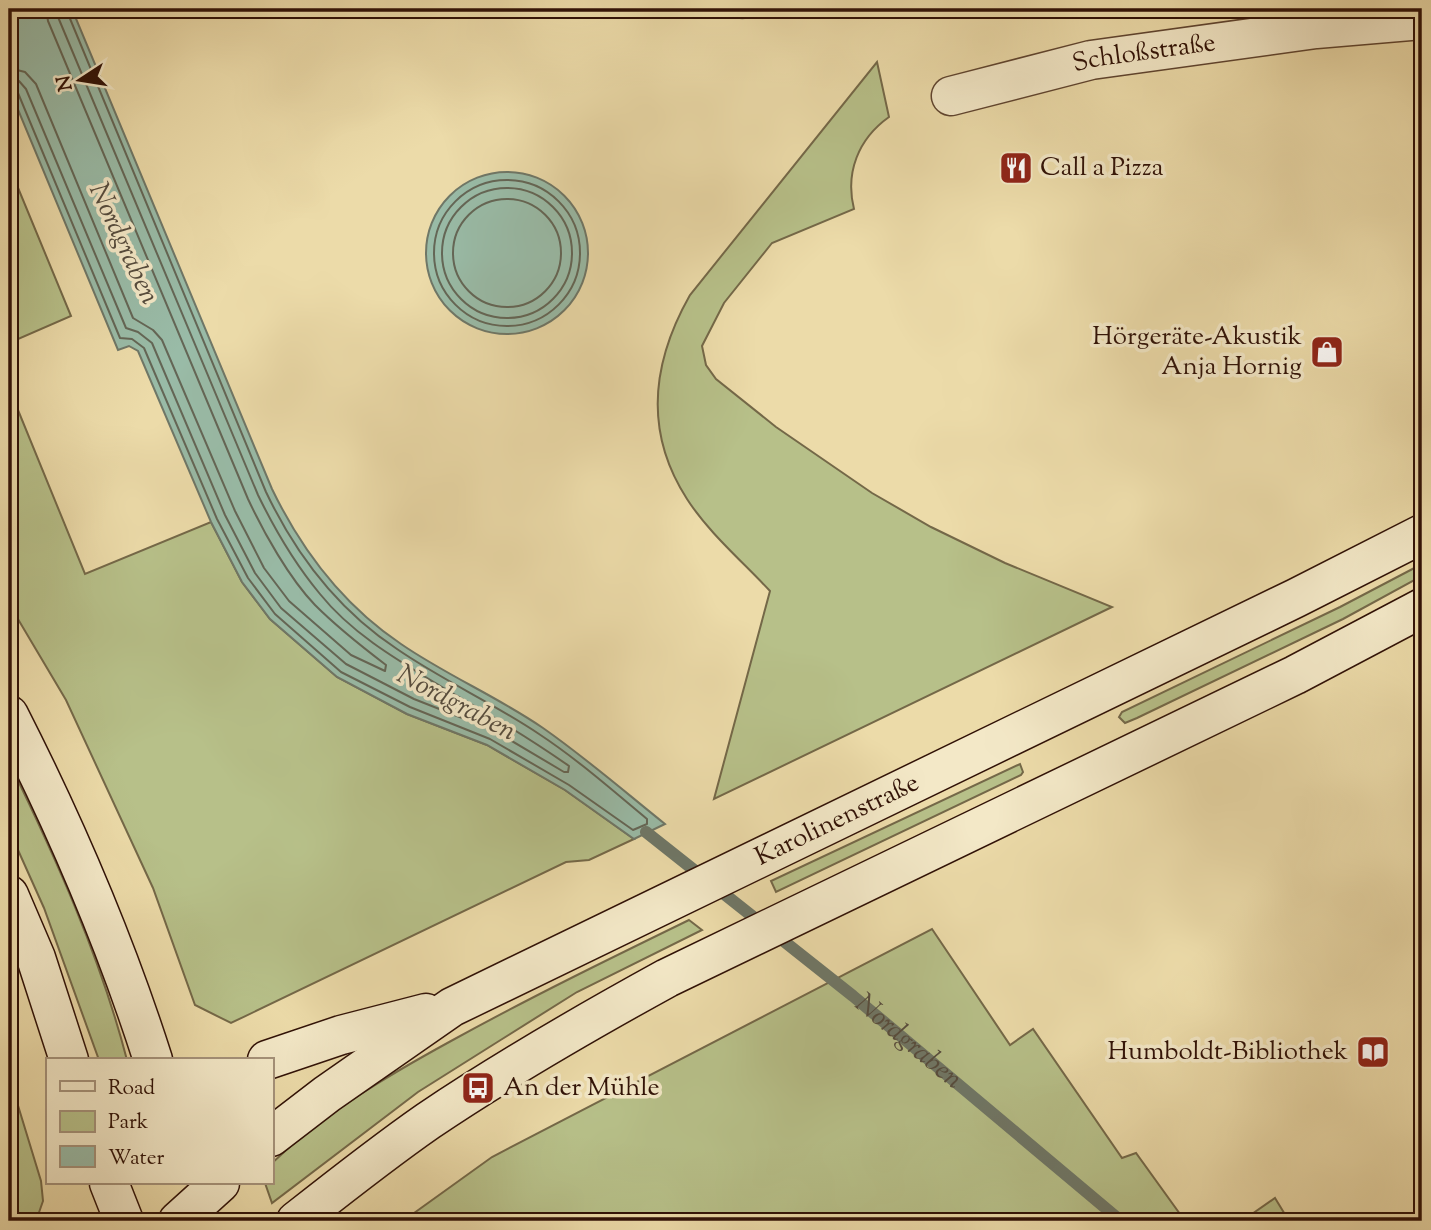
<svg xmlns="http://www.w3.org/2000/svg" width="1431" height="1230" viewBox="0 0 1431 1230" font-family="'Sorts Mill Goudy',serif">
  <rect width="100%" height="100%" fill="#ecdba9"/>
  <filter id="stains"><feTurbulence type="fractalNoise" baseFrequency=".00286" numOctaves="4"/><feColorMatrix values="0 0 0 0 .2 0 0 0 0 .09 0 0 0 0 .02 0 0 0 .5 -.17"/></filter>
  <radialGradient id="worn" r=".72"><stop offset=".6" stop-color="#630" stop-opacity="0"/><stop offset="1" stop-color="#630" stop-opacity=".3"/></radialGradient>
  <g fill="#b7c089" stroke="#746848" stroke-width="2">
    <path d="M877,62l12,55c-31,22 -44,56 -35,92l-82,34 -48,60 -22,43 4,19 10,14 60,48 96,66 59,34 74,36 107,44 -398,192 56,-208c-28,-30 -61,-58 -83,-92 -44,-68 -35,-137 3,-204z"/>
    <path d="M9,166l62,150 -62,27z"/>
    <path d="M9,388l76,186 126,-52 31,60 28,37 67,58 70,37 80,31 78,45 69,49 -45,21 -23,2 -335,161 -36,-18 -42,-117 -87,-188 -57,-96z"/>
    <path d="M1422,564v12l-79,43 -206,99 -12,5 -6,-6 3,-5 218,-105z"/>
    <path d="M9,762c47,96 91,194 118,298h-28l-55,-152 -35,-78z"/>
    <path d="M1020,764l3,8 -2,3 -245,117 -5,-11z"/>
    <path d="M689,920l13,10 -125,62 -78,49 -81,51 -146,111 -7,-20h6v-19c53,-51 116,-88 180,-123 78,-43 158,-82 238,-121z"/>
    <path d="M932,929l78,116 23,-16 89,129 14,-5 49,68h-782l89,-64z"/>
    <path d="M9,1076l32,105 2,20 -7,20h-27z"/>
    <path d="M1275,1198l14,23h-47z"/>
  </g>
  <g fill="#99bba7" stroke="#6f7767" stroke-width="2">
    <path d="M9,9h63l200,480c30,62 71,116 129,155 45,31 97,53 142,84 43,30 82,64 122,96l-31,15 -69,-49 -78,-45 -80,-31 -70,-37 -67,-58 -28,-37 -31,-60 -73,-171 -9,-5 -11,4 -109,-262z"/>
    <path d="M709,9h73c-23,10 -50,14 -73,0z"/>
    <circle cx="507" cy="253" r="81"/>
  </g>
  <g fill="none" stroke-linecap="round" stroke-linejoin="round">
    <g stroke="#646656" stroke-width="2">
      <path d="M9,68l16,4 11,12 97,234 20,12 9,10 73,171 29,57 25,33 62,54 34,16 1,-6c-25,-19 -49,-38 -71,-60 -26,-27 -51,-72 -67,-106l-200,-478 -2,-12"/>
      <path d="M9,79l10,2 7,8 100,239 12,4 14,11 73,172 30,58 26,35 65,56 68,35 81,32 69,41h4l1,-6c-41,-29 -84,-54 -127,-79 -43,-26 -90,-53 -122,-93 -25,-30 -45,-64 -62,-99l-200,-478 -1,-8"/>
      <path d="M9,88h5l4,5 102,245 12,1 12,9 73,171 31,59 27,36 66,58 69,35 80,32 79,46 64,45 14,-6v-5c-35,-29 -70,-60 -108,-85 -46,-31 -97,-54 -142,-85 -59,-39 -101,-94 -131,-157l-200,-483"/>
      <circle cx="507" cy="253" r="73"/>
      <circle cx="507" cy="253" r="65"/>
      <circle cx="507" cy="253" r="54"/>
    </g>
    <path stroke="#6f7767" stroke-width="12" id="s1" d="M646,832l207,164 268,225"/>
    <defs>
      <g id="minor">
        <path id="s2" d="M951,96l140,-36 225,-31 106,-9"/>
      </g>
      <g id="secondary">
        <path d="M9,715c57,112 106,226 144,345"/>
        <path d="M9,895l27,63 33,102"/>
        <path d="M267,1060l74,-25 85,-22"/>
        <path id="s3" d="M271,1137l56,-43 125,-87 844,-409 126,-64"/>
        <path d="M109,1183l15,38"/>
        <path d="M178,1221l42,-38"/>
        <path d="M296,1221c43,-34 86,-68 132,-100 77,-52 157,-98 239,-143l628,-303 127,-67"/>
      </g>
    </defs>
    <use href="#minor" stroke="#5f442f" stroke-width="41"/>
    <use href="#secondary" stroke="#301106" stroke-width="41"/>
    <use href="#minor" stroke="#f3e8c7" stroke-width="38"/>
    <use href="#secondary" stroke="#f3e8c7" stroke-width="38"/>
  </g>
  <defs>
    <symbol id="restaurant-square" viewBox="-11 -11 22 22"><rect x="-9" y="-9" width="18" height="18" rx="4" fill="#8f2418" stroke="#f3e8c7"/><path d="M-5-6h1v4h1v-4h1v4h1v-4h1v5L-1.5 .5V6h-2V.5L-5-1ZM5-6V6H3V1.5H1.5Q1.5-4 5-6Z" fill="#fff"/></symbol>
    <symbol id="shop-square" viewBox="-11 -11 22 22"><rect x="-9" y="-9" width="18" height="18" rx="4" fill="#8f2418" stroke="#f3e8c7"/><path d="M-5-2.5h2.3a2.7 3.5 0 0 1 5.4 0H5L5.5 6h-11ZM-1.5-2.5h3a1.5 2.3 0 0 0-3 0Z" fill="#fff"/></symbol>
    <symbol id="library-square" viewBox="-11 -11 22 22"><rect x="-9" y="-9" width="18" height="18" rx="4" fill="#8f2418" stroke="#f3e8c7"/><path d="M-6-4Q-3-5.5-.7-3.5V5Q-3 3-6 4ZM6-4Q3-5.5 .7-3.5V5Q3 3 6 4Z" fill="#fff"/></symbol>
    <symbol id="bus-square" viewBox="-11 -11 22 22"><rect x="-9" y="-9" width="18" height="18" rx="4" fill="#8f2418" stroke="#f3e8c7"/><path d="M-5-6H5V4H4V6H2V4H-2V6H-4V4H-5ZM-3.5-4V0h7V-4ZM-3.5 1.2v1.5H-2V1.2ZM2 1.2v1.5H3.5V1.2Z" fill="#fff"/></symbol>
  </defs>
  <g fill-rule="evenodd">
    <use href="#restaurant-square" x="997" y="149" width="38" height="38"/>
    <use href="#shop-square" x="1308" y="333" width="38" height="38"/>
    <use href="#library-square" x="1354" y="1033" width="38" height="38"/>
    <use href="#bus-square" x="459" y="1069" width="38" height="38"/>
  </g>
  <g text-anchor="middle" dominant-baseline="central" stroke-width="7" stroke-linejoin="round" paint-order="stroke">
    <g font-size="26" fill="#301106" stroke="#f3e8c7">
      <text stroke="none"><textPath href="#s2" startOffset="198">Schloßstraße</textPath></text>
      <text stroke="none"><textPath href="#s3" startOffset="651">Karolinenstraße</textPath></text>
    </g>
    <g font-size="26" fill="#301106" stroke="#f3e8c7" text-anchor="start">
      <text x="1040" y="168">Call a Pizza</text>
      <text x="1302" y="337" text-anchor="end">Hörgeräte-Akustik<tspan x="1302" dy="30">Anja Hornig</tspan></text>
      <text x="1348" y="1052" text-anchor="end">Humboldt-Bibliothek</text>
      <text x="503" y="1088">An der Mühle</text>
    </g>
    <g font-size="28" font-style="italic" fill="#554c3e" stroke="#f3e8c7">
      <text transform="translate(123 244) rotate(65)">Nordgraben</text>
      <text transform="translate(456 704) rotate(28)">Nordgraben</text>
      <text stroke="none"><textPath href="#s1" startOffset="336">Nordgraben</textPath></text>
    </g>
  </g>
  <rect width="1431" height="1230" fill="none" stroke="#ecdba9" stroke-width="35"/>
  <rect x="10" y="10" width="1410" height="1209" fill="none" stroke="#301106" stroke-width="3.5"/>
  <rect x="18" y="18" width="1396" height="1195" fill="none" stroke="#301106" stroke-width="2"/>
  <rect x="46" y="1058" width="228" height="126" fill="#f3e8c7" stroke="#a5927a" stroke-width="2"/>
  <rect x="60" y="1081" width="35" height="10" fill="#f3e8c7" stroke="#a5927a" stroke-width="2"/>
  <text x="108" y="1094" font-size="21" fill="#301106">Road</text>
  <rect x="60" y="1111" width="35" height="21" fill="#b7c089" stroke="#a5927a" stroke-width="2"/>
  <text x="108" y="1128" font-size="21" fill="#301106">Park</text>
  <rect x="60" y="1146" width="35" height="21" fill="#99bba7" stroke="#a5927a" stroke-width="2"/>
  <text x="108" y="1164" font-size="21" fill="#301106">Water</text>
  <g transform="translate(80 80) rotate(258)" stroke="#f3e8c7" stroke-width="5" paint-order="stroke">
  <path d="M0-5L12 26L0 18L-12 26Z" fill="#301106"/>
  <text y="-10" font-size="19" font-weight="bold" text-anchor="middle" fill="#301106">N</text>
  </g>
  <rect width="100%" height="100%" filter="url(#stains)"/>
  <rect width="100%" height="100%" fill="url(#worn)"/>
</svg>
